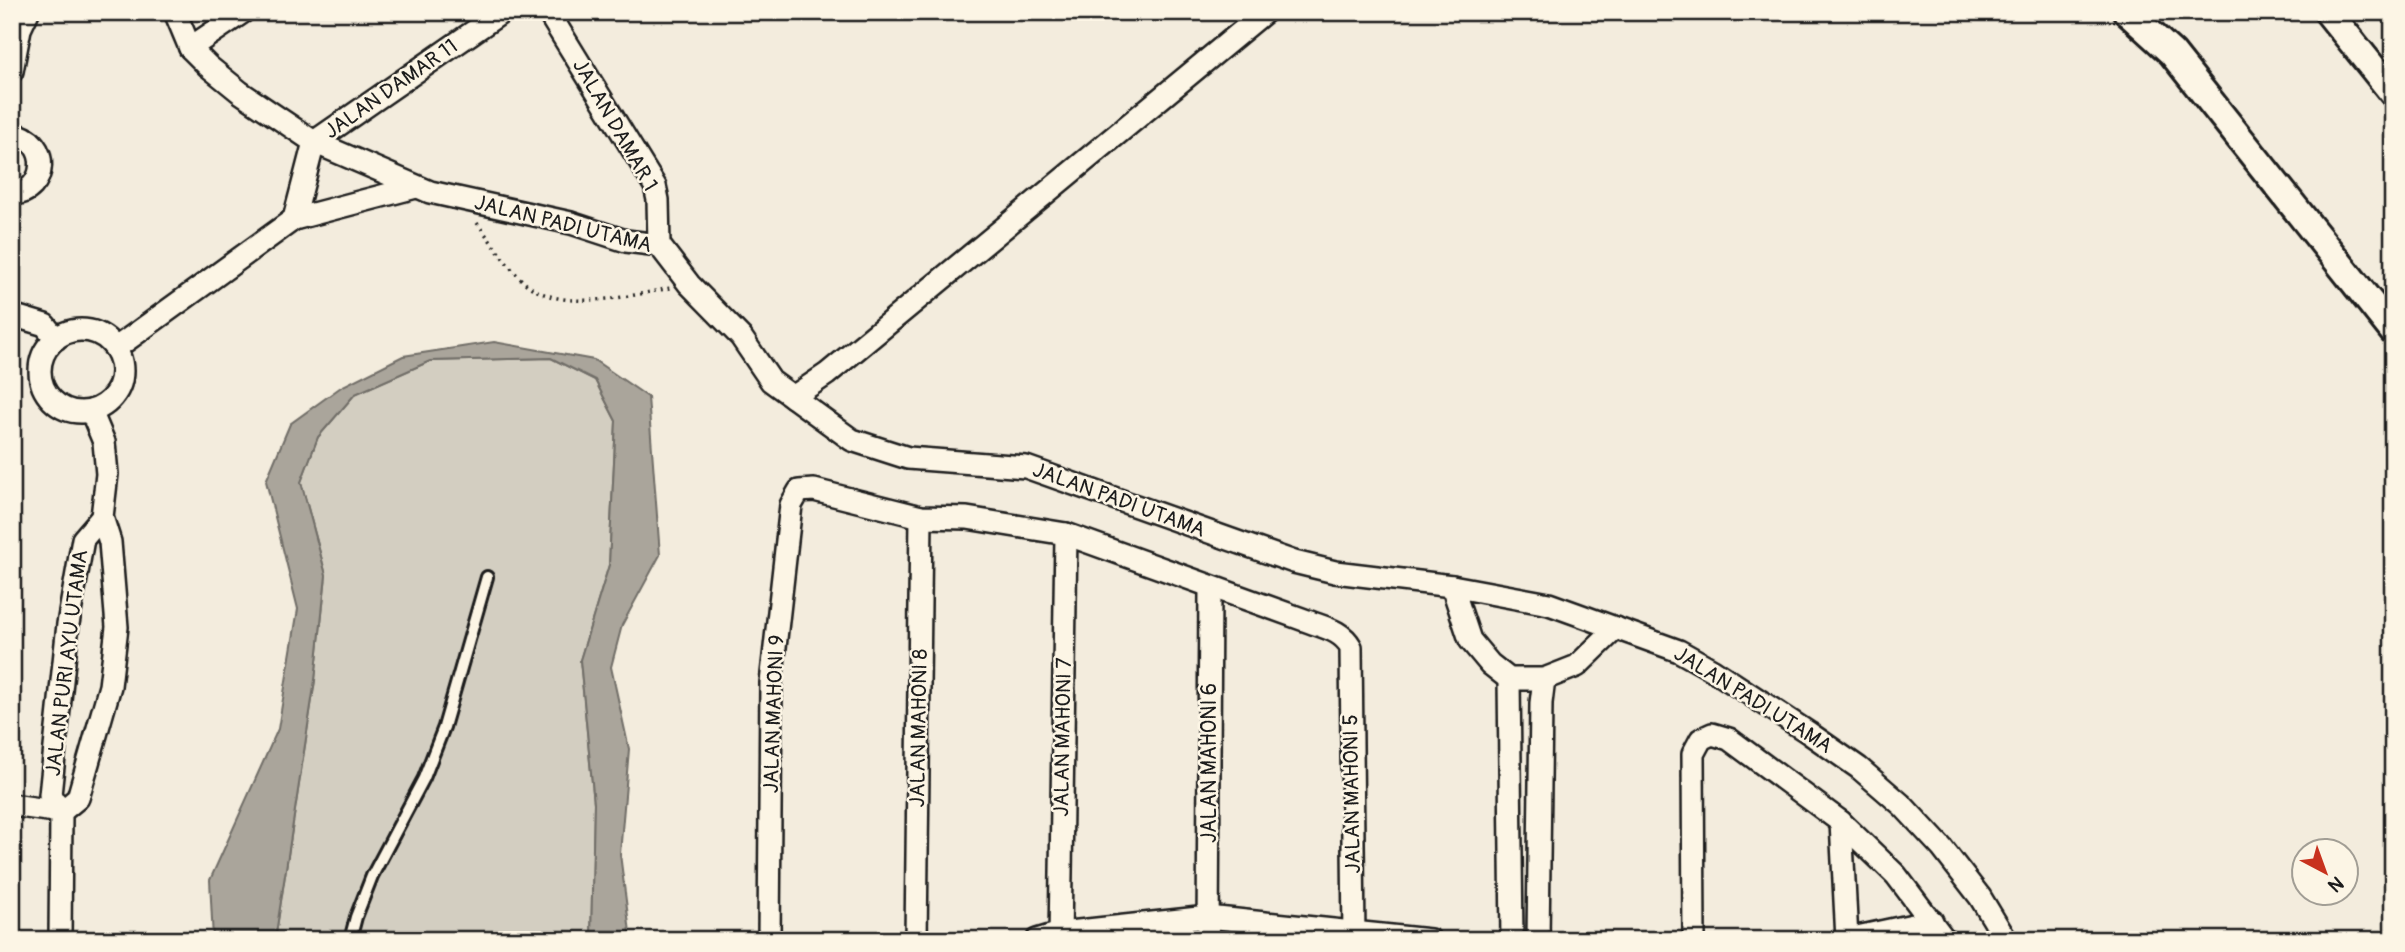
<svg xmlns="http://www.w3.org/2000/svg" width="2405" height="952" viewBox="0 0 2405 952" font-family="Pangolin,sans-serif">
  <rect width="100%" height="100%" fill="#f3ecdd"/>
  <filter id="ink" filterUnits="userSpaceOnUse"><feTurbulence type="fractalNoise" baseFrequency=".0143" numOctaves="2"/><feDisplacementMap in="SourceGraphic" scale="14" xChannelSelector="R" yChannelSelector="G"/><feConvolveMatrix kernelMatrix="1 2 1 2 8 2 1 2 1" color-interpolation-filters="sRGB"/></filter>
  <g filter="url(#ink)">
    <path fill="#d3cec1" stroke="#78756e" stroke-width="2" d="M551,358l44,22 21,41 -7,144 -29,95 14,143 -3,137h-316l40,-260 11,-105 -25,-93 17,-45 37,-43 75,-33z"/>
    <path fill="#aaa59b" stroke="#716e68" stroke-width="2" d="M494,342l100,18 54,37 12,158 -38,70 -11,42 18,82 -9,105 11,86h-40l3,-137 -14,-143 29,-95 7,-144 -21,-41 -44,-22 -121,3 -75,33 -37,43 -17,45 25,93 -11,105 -40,260h-62l-3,-60 68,-151 20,-120 -32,-128 24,-57 51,-37 62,-31z"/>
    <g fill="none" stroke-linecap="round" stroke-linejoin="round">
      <defs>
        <path id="service" d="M350,940l6,-23 16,-41 52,-98 20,-51 43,-150"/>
        <g id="minor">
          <path d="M175,12l15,36 18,18 32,26 74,50 116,50 141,31 55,18 33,4 30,39 52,53 30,44 81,59 56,18 118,9 268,95 41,10 117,14 97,18 130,47 34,19 96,63 50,35 44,38 39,42 38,49 26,43"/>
          <path d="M548,12l107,174 3,14 1,45"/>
          <path d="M190,48l53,-36"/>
          <path d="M12,71l8,-42 8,-17"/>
          <path d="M12,134c41,5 35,60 0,60"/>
          <path d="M294,219l20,-77 188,-130"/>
          <path d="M12,315l33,10 11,14"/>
          <circle cx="81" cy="371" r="41"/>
          <path d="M116,348l178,-129 122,-32"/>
          <path d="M793,397l34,-23 438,-362"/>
          <path d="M1452,586l18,54 20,24 19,15h35l33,-13 39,-38"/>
          <path d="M1509,679l3,261"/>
          <path d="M12,805l49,7"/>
          <path d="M61,812l17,-14 32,-112 7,-59 -7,-85 -8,-25 5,-43 -3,-32 -13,-31"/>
          <path d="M1841,822l6,118"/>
          <path d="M60,940l1,-128 -11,-17 18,-171 15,-85 19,-22"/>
          <path d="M769,940l2,-257 20,-178 8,-14 15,-1 107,27 46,1 99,16 244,88c16,6 32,9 41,25l3,293"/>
          <path d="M916,940l5,-423"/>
          <path d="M1037,940l23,-7 148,-16 222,23"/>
          <path d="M1060,940l6,-406"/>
          <path d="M1208,940l2,-353"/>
          <path d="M1538,940l3,-237 3,-24"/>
          <path d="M1694,940l-1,-186 8,-15 11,-5 17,5 112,83 55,53 49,65"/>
          <path d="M1843,940l89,-19"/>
        </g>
        <g id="tertiary">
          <path d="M2127,12l45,41 221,278"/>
          <path d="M2328,12l65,81"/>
        </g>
      </defs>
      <use href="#service" stroke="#1c1c1c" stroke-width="16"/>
      <use href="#minor" stroke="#1c1c1c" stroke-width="26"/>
      <use href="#tertiary" stroke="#1c1c1c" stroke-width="32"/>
      <path stroke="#1c1c1c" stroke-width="3.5" stroke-dasharray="2 5" stroke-linecap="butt" d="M477,223c15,19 29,42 47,59 35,32 105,14 146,6"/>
      <use href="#service" stroke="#fcf5e5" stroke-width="10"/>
      <use href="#minor" stroke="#fcf5e5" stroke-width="21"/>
      <use href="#tertiary" stroke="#fcf5e5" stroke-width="26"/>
    </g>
  </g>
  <g text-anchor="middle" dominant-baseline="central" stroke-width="5" stroke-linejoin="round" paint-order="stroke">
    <g font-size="21" fill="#1c1c1c" stroke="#fcf5e5">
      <text transform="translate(391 89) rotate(-35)">JALAN DAMAR 11</text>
      <text transform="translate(615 125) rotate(60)">JALAN DAMAR 1</text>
      <text transform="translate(563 224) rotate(14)">JALAN PADI UTAMA</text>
      <text transform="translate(1119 500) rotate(20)">JALAN PADI UTAMA</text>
      <text transform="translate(67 663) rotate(-83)">JALAN PURI AYU UTAMA</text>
      <text transform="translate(1753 700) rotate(32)">JALAN PADI UTAMA</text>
      <text transform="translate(774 714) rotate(-88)">JALAN MAHONI 9</text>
      <text transform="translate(919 728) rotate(-89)">JALAN MAHONI 8</text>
      <text transform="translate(1063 737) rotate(-89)">JALAN MAHONI 7</text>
      <text transform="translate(1209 763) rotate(-90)">JALAN MAHONI 6</text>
      <text transform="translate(1352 794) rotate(-91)">JALAN MAHONI 5</text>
    </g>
  </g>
  <rect width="2405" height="952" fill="none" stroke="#fcf5e5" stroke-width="42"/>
  <rect x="21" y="21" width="2363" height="910" fill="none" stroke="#1c1c1c" stroke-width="2.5" filter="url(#ink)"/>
  <g transform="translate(2325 872) rotate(139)"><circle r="33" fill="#fcf5e5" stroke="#a29e95" stroke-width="2"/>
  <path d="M0-5L12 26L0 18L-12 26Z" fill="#c8321e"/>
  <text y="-10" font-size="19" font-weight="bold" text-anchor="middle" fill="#1c1c1c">N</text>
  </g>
</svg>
